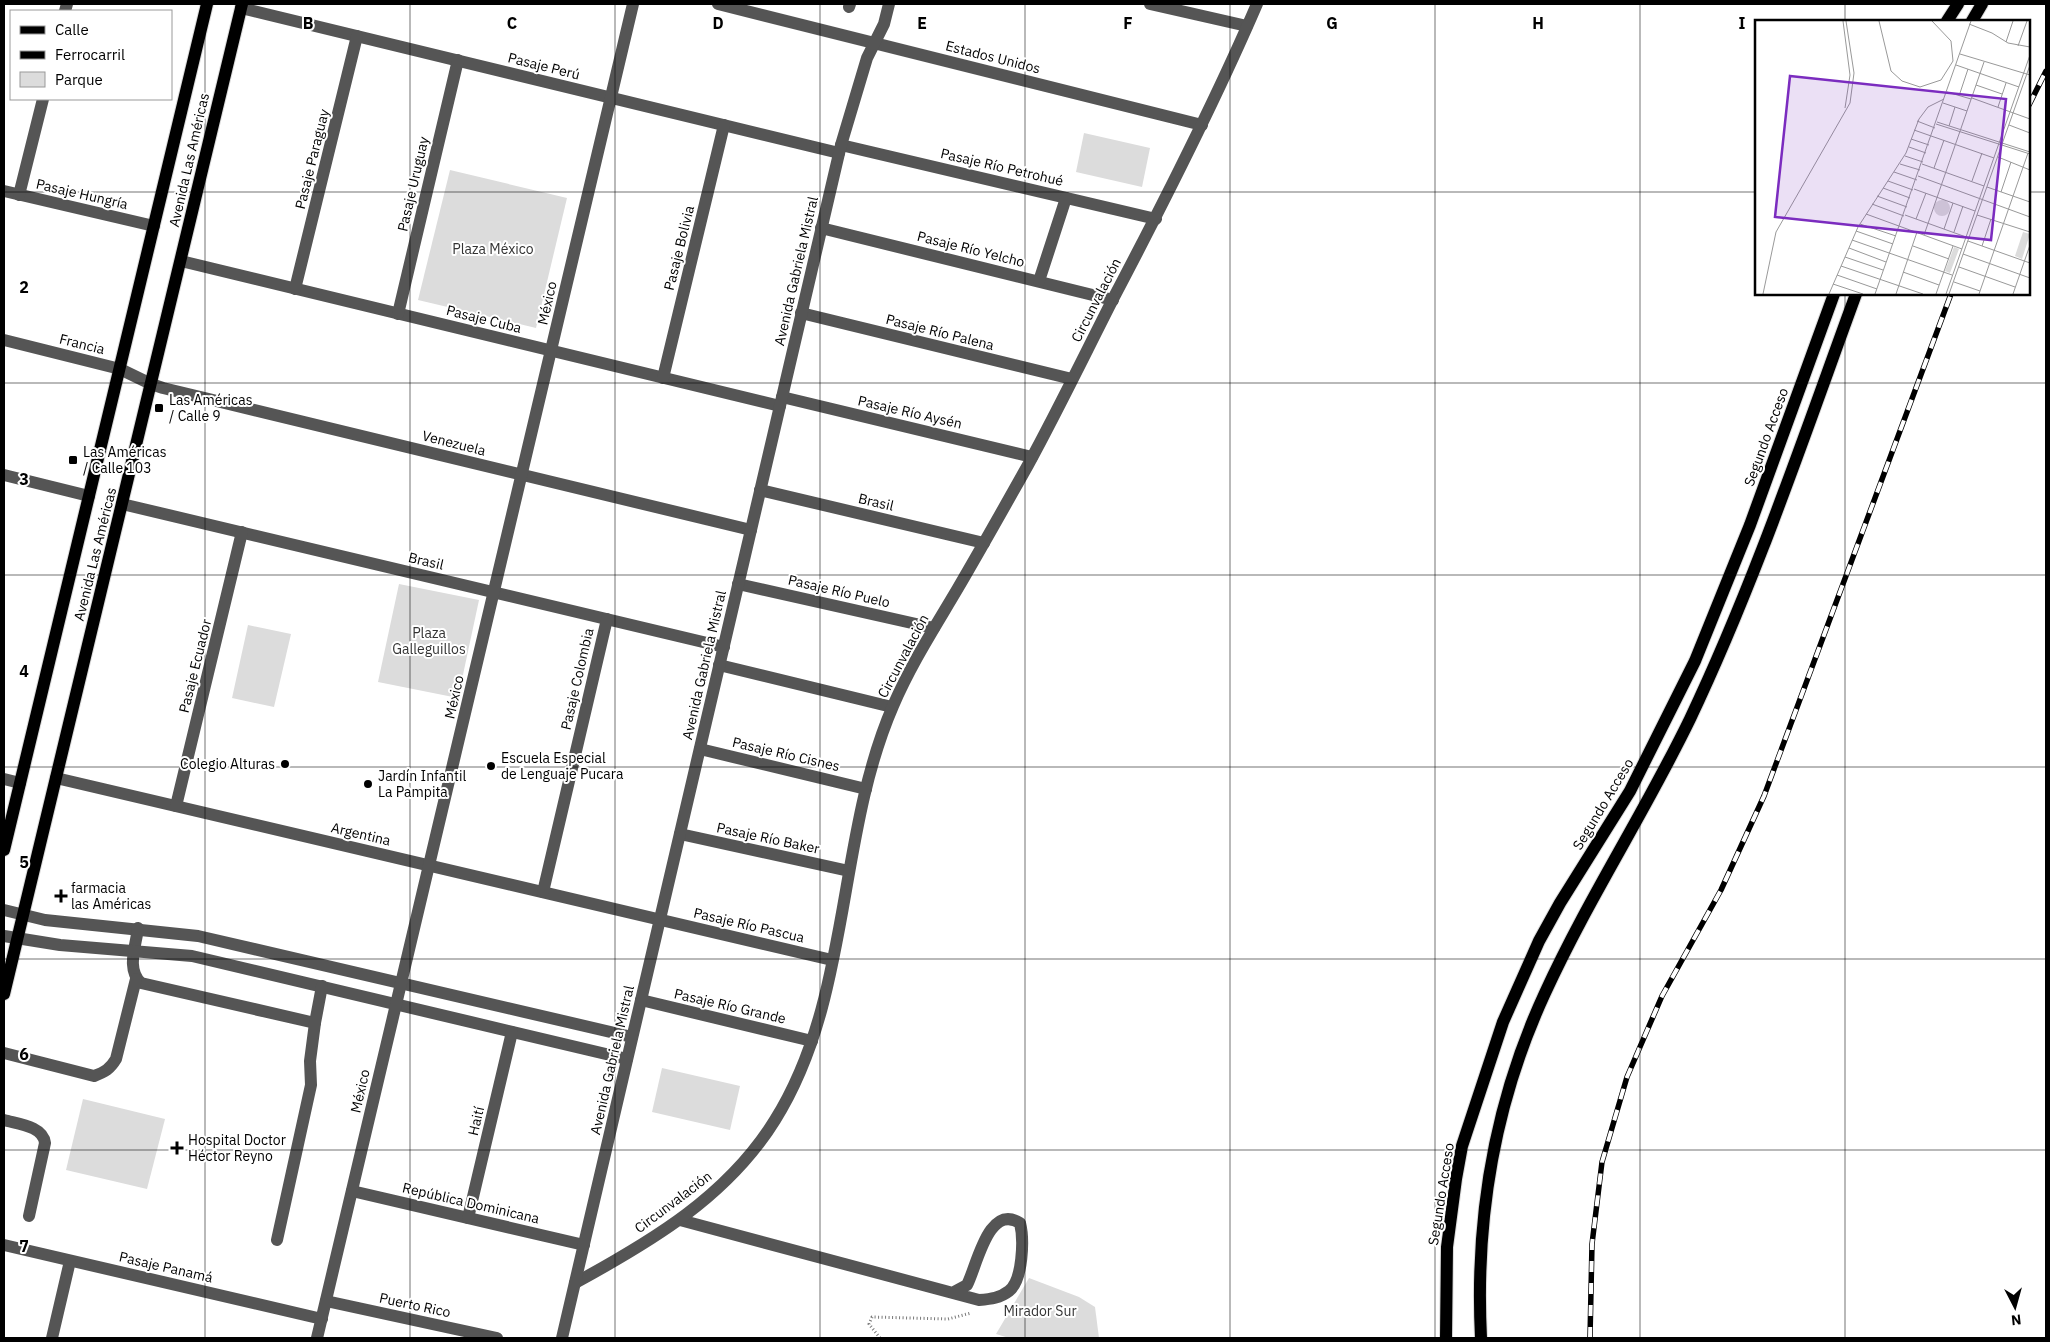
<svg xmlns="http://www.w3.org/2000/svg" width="2050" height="1342" viewBox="0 0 2050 1342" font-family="'IBM Plex Sans',sans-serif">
  <rect width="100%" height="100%" fill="#fff"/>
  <g fill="#dcdcdc">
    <path d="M1084,133l66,15 -8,39 -66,-15z"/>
    <path d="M450,170l117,28 -31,130 -118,-28z"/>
    <path d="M399,584l80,16 -21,98 -80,-16z"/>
    <path d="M248,625l43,9 -17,73 -42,-9z"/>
    <path d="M662,1068l78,18 -10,44 -78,-18z"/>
    <path d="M83,1099l82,20 -18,70 -81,-19z"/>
    <path d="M1029,1278l50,19 16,10 4,31h-90l-13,-4z"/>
  </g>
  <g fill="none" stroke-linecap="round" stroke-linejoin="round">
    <defs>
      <g id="major">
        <path d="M1947,21l11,-17"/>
        <path d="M1972,21l10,-17"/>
        <path d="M4,850l203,-846"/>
        <path d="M4,994l238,-990"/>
        <path d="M1446,1338l1,-91 9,-68 6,-33 41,-124 36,-81 21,-38 70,-112 65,-130 55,-136 84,-231"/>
        <path d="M1481,1338c-6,-119 14,-237 64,-345 43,-94 100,-181 145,-274 65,-137 114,-283 166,-425"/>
      </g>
    </defs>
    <use href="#major" stroke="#dbdbdb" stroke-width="14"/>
    <path stroke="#777" stroke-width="3" stroke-dasharray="1 2.5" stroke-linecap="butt" d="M880,1338l-11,-14 3,-7 76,2 23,-6"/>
    <g stroke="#555" stroke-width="12">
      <path d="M718,4l484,121"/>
      <path d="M1150,4l97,22"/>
      <path d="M849,7l1,-3"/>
      <path d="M241,8l598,145"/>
      <path d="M65,11l2,-7"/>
      <path d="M841,145l315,74"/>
      <path d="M4,191l150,35"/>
      <path d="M19,195l24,-96"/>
      <path d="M821,228l292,72"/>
      <path d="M181,261l599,145"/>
      <path d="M1039,281l27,-83"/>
      <path d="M295,289l62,-253"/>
      <path d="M801,313l271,66"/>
      <path d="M398,314l60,-254"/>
      <path d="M4,340l116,29 31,15 12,4 588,142"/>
      <path d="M663,378l61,-253"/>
      <path d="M782,397l250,60"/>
      <path d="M4,475l85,21"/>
      <path d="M760,490l224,53"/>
      <path d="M122,504l602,143"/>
      <path d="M738,584l196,44"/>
      <path d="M719,665l173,42"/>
      <path d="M700,749l166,40"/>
      <path d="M56,778l776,182"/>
      <path d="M4,779l16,4"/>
      <path d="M176,806l66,-274"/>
      <path d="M680,834l169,37"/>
      <path d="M543,892l64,-273"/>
      <path d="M4,910l41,10 153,16 434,101"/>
      <path d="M138,928c-2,18 -12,41 3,55l174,40"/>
      <path d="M4,936l56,9 132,11 435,103"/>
      <path d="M641,1000l171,41"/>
      <path d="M4,1053l90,23c11,-4 16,-7 22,-17l20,-80"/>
      <path d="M4,1120c14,4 39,6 41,23l-16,73"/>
      <path d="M352,1191l232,54"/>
      <path d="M468,1218l44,-186"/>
      <path d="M680,1220l299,80c12,-1 21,-2 30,-9 14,-11 15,-52 11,-68 -32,-20 -43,43 -53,62l-13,7"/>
      <path d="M277,1240l34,-155 -1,-24 5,-38 7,-37"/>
      <path d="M4,1245l318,74"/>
      <path d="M575,1283c77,-42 153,-87 200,-163 77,-123 61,-283 118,-414 18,-42 42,-79 65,-118 24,-41 47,-82 70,-123 30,-55 57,-111 85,-166 51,-97 101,-195 144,-295"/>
      <path d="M326,1301l171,37"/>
      <path d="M52,1338l18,-77"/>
      <path d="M317,1338l316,-1334"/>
      <path d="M562,1338l279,-1193 26,-87 17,-34 5,-20"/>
    </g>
    <use href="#major" stroke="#000" stroke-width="12"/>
    <defs>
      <g id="rail">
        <path d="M2029,105l17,-34"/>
        <path d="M1590,1338l2,-94 10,-82 25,-85 35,-81 59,-106 43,-94 187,-502"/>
      </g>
    </defs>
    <use href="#rail" stroke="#000" stroke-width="5.5"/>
    <use href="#rail" stroke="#fff" stroke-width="4" stroke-dasharray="11" stroke-linecap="butt"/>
  </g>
  <path fill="none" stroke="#000" stroke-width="1" stroke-opacity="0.55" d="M205,4v1334M410,4v1334M615,4v1334M820,4v1334M1025,4v1334M1230,4v1334M1435,4v1334M1640,4v1334M1845,4v17M4,192h1752M2029,192h17M1845,294v1044M4,383h2042M4,575h2042M4,767h2042M4,959h2042M4,1150h2042"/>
  <g fill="#000" stroke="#fff" stroke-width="2">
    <rect x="154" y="403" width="10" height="10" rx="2.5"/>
    <rect x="68" y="455" width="10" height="10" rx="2.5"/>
    <circle cx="285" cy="764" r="5"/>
    <circle cx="491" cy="766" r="5"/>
    <circle cx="368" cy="784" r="5"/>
    <path d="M58.5 888.5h5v5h5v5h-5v5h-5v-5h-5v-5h5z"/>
    <path d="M174.5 1140.5h5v5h5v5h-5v5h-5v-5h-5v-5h5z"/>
  </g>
  <g text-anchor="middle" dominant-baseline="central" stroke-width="4" stroke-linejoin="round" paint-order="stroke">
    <g font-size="14" fill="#000" stroke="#fff">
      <text transform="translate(993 57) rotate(14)">Estados Unidos</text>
      <text transform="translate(544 66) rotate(14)">Pasaje Perú</text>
      <text transform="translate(312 159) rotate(-76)">Pasaje Paraguay</text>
      <text transform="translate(189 160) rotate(-77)">Avenida Las Américas</text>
      <text transform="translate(1002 167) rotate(13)">Pasaje Río Petrohué</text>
      <text transform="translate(413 184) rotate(-77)">Pasaje Uruguay</text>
      <text transform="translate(82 194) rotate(13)">Pasaje Hungría</text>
      <text transform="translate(679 248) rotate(-76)">Pasaje Bolivia</text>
      <text transform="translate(971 249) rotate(14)">Pasaje Río Yelcho</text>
      <text transform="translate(796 271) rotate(-77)">Avenida Gabriela Mistral</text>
      <text transform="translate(1096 300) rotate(-63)">Circunvalación</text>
      <text transform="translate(547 303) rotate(-77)">México</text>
      <text transform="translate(484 319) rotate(14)">Pasaje Cuba</text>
      <text transform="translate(940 332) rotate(14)">Pasaje Río Palena</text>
      <text transform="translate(82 344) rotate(14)">Francia</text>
      <text transform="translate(910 412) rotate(13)">Pasaje Río Aysén</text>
      <text transform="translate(1766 437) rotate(-70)">Segundo Acceso</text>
      <text transform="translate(454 443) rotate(14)">Venezuela</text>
      <text transform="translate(876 502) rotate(13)">Brasil</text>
      <text transform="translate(95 554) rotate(-76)">Avenida Las Américas</text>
      <text transform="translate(426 561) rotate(13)">Brasil</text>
      <text transform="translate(839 591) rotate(13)">Pasaje Río Puelo</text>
      <text transform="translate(903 656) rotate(-62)">Circunvalación</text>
      <text transform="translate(704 665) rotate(-77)">Avenida Gabriela Mistral</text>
      <text transform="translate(195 666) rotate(-76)">Pasaje Ecuador</text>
      <text transform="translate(577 679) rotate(-77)">Pasaje Colombia</text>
      <text transform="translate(454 697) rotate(-77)">México</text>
      <text transform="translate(786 754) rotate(13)">Pasaje Río Cisnes</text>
      <text transform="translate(1603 804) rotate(-59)">Segundo Acceso</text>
      <text transform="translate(361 834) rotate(13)">Argentina</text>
      <text transform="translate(768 838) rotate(12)">Pasaje Río Baker</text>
      <text transform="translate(749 925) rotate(13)">Pasaje Río Pascua</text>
      <text transform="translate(730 1006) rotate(13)">Pasaje Río Grande</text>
      <text transform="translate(612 1060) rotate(-77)">Avenida Gabriela Mistral</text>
      <text transform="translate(360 1091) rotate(-77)">México</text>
      <text transform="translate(476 1121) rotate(-77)">Haití</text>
      <text transform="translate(1441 1194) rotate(-81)">Segundo Acceso</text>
      <text transform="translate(673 1202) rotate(-37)">Circunvalación</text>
      <text transform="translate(471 1203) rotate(13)">República Dominicana</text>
      <text transform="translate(166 1267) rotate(13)">Pasaje Panamá</text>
      <text transform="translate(415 1305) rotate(12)">Puerto Rico</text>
    </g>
    <g font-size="14" fill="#333" stroke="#fff">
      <text x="493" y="249">Plaza México</text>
      <text x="429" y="633">Plaza<tspan x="429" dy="16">Galleguillos</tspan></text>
      <text x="1040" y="1311">Mirador Sur</text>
    </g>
    <g font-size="14" fill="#000" stroke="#fff" text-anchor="start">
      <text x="169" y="400">Las Américas<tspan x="169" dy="16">/ Calle 9</tspan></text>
      <text x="83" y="452">Las Américas<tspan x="83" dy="16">/ Calle 103</tspan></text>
      <text x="501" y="758">Escuela Especial<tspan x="501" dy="16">de Lenguaje Pucara</tspan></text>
      <text x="275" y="764" text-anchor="end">Colegio Alturas</text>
      <text x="378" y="776">Jardín Infantil<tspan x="378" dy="16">La Pampita</tspan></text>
      <text x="71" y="888">farmacia<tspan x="71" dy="16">las Américas</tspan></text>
      <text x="188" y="1140">Hospital Doctor<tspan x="188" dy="16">Héctor Reyno</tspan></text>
    </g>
  </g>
  <g transform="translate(1755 20)">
    <rect width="275" height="275" fill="#fff"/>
    <path d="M179 188a8 8 0 1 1 16 0a8 8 0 1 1-16 0ZM268,212l7,2 -8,25 -7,-3zM199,227l5,2 -9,24 -5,-2z" fill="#dcdcdc"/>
    <path fill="none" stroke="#999" stroke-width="1" d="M88,1l7,54 -5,33M124,1l12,50 11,10 18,6 21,-7 12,-19 -2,-20 -19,-20M214,4l23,9 16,10 22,4M251,22l7,-21M263,26l9,-25M205,34l70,21M201,45l63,22M221,65l26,9M192,72l24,7M204,76l9,-27M217,78l58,21M188,83l24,8M243,87l8,-24M162,101l18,7M182,102l93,30M181,104l94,30M254,105l21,8M194,106l6,-19M159,110l80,28M156,119l18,6M154,127l17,6M150,136l18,6M243,137l32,13M145,144l20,6M167,144l62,22M179,148l10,-28M139,152l23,8M163,156l112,41M133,161l25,9M217,161l10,-28M232,167l43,15M128,168l27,10M159,169l61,22M246,172l10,-30M122,176l30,11M117,184l32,12M111,194l96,35M150,195l61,22M222,195l53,17M161,199l10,-26M105,204l36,12M189,209l9,-26M101,211l37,13M199,212l9,-26M169,215l60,-173M97,220l100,35M213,221l62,22M158,226l36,13M227,226l9,-27M94,228l37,14M208,234l67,24M90,237l38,13M86,246l82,28M204,247l56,20M148,252l36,13M82,255l40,14M199,262l26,9M78,264l30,10M8,274l13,-62 74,-129 4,-30 -8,-52M74,274l29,-67 48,-74 13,-34 9,-12 16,-8M120,274l96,-273M141,274l21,-62M181,274l17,-48M191,274l84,-239M194,274l81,-229M224,274l49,-141M258,274l17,-49"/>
    <path fill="#7b2cbf" fill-opacity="0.15" stroke="#7b2cbf" stroke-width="2.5" d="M35,56l216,23 -15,141 -216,-23z"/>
    <rect width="275" height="275" fill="none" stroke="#000" stroke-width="2.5"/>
  </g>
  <g font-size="16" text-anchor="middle" font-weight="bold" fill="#000" stroke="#fff" stroke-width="4" stroke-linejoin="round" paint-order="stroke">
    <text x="308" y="29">B</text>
    <text x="512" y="29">C</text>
    <text x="718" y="29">D</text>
    <text x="922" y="29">E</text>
    <text x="1128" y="29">F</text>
    <text x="1332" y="29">G</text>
    <text x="1538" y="29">H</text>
    <text x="1742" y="29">I</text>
    <text x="24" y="293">2</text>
    <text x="24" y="485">3</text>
    <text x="24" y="677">4</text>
    <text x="24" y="868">5</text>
    <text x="24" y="1060">6</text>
    <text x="24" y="1252">7</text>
  </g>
  <rect width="2050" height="1342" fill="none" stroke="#000000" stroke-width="10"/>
  <rect x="10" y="10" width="162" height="90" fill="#ffffff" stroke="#999999"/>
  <rect x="20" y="26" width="25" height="8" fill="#000000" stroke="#999999"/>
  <text x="55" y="35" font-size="15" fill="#000000">Calle</text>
  <rect x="20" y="51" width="25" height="8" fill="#000000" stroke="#999999"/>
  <text x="55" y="60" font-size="15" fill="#000000">Ferrocarril</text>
  <rect x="20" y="72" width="25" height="15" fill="#dcdcdc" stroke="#999999"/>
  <text x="55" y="85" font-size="15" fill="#000000">Parque</text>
  <g transform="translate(2015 1307) rotate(174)" stroke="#ffffff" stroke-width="4" paint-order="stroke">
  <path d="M0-4L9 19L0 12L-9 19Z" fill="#000000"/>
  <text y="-8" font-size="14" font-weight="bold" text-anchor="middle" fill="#000000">N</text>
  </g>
</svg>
